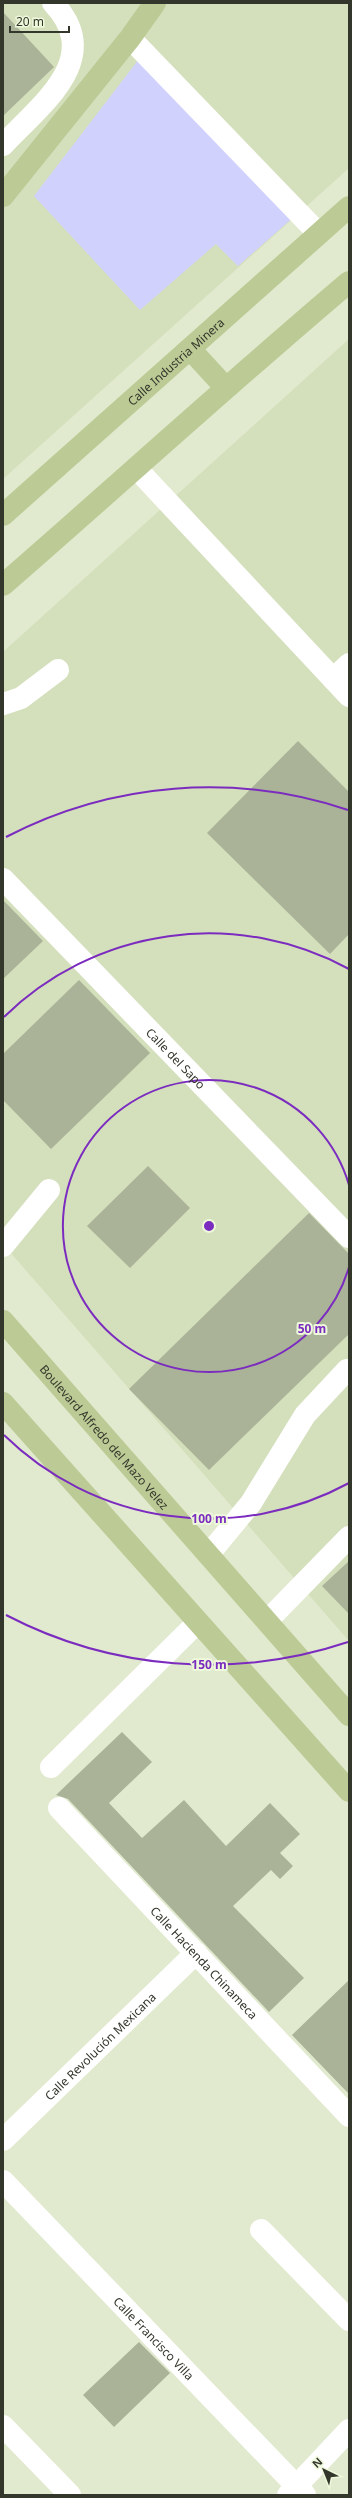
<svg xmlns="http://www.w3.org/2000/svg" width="352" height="2498" viewBox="0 0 352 2498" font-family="'Noto Sans',sans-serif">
  <rect width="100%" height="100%" fill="#e1eace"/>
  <g fill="#d4dfbc">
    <path d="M3,3h346v165l-346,311z"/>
    <path d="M349,339v1302l-346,-397v-592z"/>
  </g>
  <path fill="#d1d1fe" d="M139,59l157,156 -58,51 -22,-22 -76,66 -106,-114z"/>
  <g fill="#aab398">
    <path d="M3,12l51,55 -51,49z"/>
    <path d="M298,741l51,51v142l-19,20 -123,-121z"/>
    <path d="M3,900l40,41 -40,38z"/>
    <path d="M79,980l71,73 -99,96 -48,-49v-46z"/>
    <path d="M148,1166l42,42 -60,60 -43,-42z"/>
    <path d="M309,1213l40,41v80l-140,136 -80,-81z"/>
    <path d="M349,1561v53l-27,-28z"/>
    <path d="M122,1732l30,30 -43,41 33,35 42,-38 42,46 44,-43 30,31 -20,19 13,13 -13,13 -9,-9 -38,36 71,72 -35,34 -201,-213 -12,-4z"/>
    <path d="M349,1980v114l-57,-59z"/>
    <path d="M139,2342l31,31 -56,54 -31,-32z"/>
  </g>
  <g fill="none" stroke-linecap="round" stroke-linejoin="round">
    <g stroke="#fff" stroke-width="22">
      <path d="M130,38l188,195"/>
      <path d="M3,145c37,-40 103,-86 50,-142"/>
      <path d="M137,469l212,227"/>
      <path d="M333,679l16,-15"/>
      <path d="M3,704l18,-6 37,-28"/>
      <path id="s1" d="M3,879l346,358"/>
      <path d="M3,1246l46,-56"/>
      <path d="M209,1554l42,-51 54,-88 42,-45"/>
      <path d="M267,1621l82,-84"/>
      <path d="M51,1767l146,-144"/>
      <path id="s2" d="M59,1808l290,308"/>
      <path id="s3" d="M3,2140l193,-187"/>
      <path id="s4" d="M3,2181l302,314"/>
      <path d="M261,2230l88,90"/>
      <path d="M3,2426l67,69"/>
      <path d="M288,2495l61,-65"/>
    </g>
    <g stroke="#bcca95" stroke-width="22">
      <path d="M3,196l127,-158 25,-35"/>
      <path d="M191,350l34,37"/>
      <path id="s5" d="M3,515l346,-308"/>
      <path d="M3,585c116,-101 229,-204 346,-303"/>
      <path id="s6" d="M3,1321l346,394"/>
      <path d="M3,1403l346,388"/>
    </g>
  </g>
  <g fill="none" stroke="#7b2cbf" stroke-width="2">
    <path d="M349 1267A146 146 0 1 1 349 1185"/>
    <path d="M349 1483A293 293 0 0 1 4 1435M4 1017A293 293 0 0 1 349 969"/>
    <path d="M348 1642A439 439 0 0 1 6 1615M6 837A439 439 0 0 1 348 810"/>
  </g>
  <g text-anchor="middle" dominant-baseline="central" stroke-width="4" stroke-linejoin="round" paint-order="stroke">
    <g font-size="12" fill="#33362b" stroke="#eef8db">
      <text stroke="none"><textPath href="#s5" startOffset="231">Calle Industria Minera</textPath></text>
      <text stroke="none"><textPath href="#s1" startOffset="249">Calle del Sapo</textPath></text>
      <text stroke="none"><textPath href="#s6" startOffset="154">Boulevard Alfredo del Mazo Velez</textPath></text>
      <text stroke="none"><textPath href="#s2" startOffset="212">Calle Hacienda Chinameca</textPath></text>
      <text stroke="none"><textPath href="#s3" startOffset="135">Calle Revolución Mexicana</textPath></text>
      <text stroke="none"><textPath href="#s4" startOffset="218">Calle Francisco Villa</textPath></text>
    </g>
  </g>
  <circle cx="209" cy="1226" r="6" fill="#7b2cbf" stroke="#eef8db" stroke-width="2"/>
  <g font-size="12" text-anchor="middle" font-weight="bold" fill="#7b2cbf" stroke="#eef8db" stroke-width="4" stroke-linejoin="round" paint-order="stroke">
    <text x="312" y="1333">50 m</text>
    <text x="209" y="1523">100 m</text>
    <text x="209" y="1669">150 m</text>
  </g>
  <rect width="352" height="2498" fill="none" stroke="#33362b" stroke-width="8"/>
  <g transform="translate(324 2470) rotate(317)" stroke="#eef8db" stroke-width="3" paint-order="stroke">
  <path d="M0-3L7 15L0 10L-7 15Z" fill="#33362b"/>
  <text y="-6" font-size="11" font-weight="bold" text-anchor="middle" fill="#33362b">N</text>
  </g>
  <path d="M10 26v6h59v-6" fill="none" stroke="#33362b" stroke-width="2"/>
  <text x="16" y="26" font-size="12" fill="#33362b" stroke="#eef8db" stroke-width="3" paint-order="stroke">20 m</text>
</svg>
